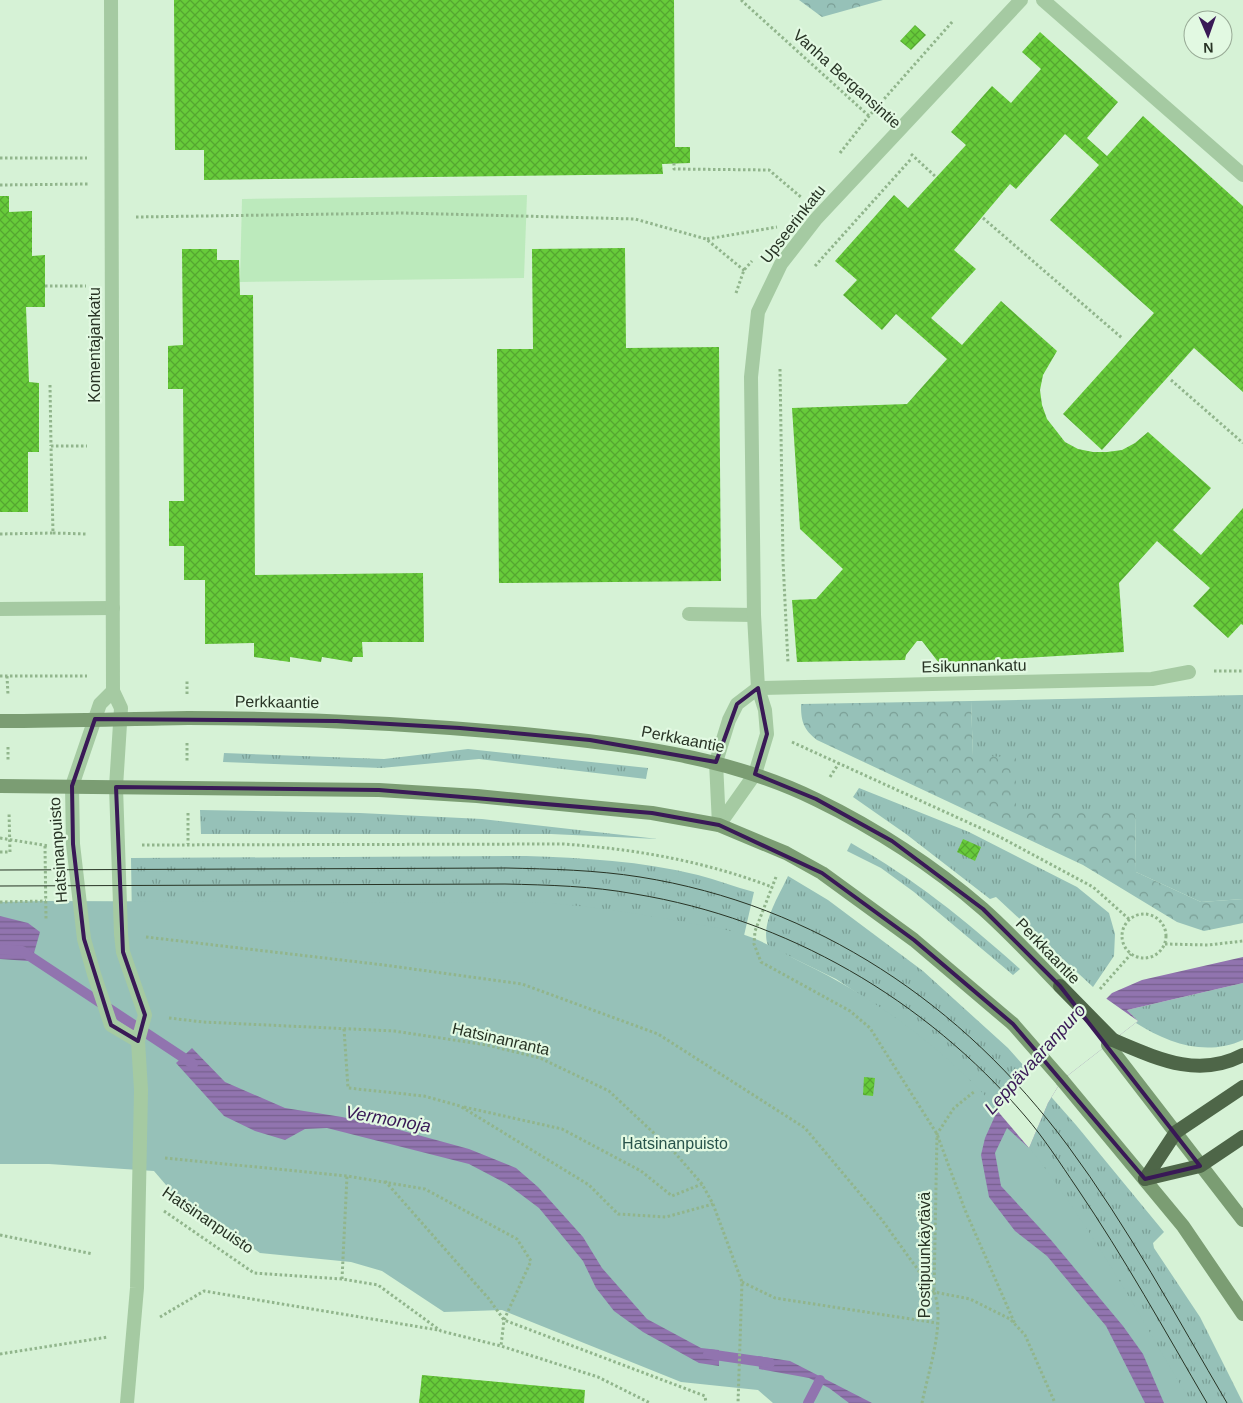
<svg xmlns="http://www.w3.org/2000/svg" width="1243" height="1403" viewBox="0 0 1243 1403" font-family="Helvetica,sans-serif">
  <defs>
    <pattern id="grass-tufts" width="24" height="20" patternUnits="userSpaceOnUse" patternTransform="scale(1.25)"><rect width="24" height="20" fill="#96c1b8"/><path d="M3 7l-1-3M5 7V3M7 7l1-3M15 17l-1-3M17 17v-4M19 17l1-3" fill="none" stroke="#7a9e95"/></pattern>
    <pattern id="forest-crowns" width="20" height="18" patternUnits="userSpaceOnUse" patternTransform="scale(1.25)"><rect width="20" height="18" fill="#96c1b8"/><path d="M2 6a3 3 0 1 1 6 0M12 15a3 3 0 1 1 6 0" fill="none" stroke="#7a9e95"/></pattern>
    <pattern id="water-rules" width="6" height="5" patternUnits="userSpaceOnUse" patternTransform="scale(1.25)"><rect width="6" height="5" fill="#9174af"/><path d="M0 2.5h6" fill="none" stroke="#76608e"/></pattern>
    <pattern id="building-cross-hatch" width="8" height="8" patternUnits="userSpaceOnUse" patternTransform="scale(1.25)"><rect width="8" height="8" fill="#67cb3a"/><path d="M0 0l8 8M0 8l8-8" fill="none" stroke="#55a631"/></pattern>
  </defs>
  <rect width="100%" height="100%" fill="#d6f2d6"/>
  <g fill="url(#grass-tufts)">
    <path d="M1243,695v204l-42,3 -65,-30 -1,-60h-119v-55h-43l-2,-56z"/>
    <path d="M468,749l180,19 -2,11 -167,-20 -98,9 -158,-6 1,-9 160,6z"/>
    <path d="M859,788l110,44 108,55 32,26 6,21 -1,22 -21,31 -97,-90 -6,2 -84,-65 -53,-37z"/>
    <path d="M200,810l160,3 122,6 176,20 -107,-5h-350z"/>
    <path d="M851,843c65,37 113,76 169,126l-7,6 -99,-83 -33,-24 -34,-17z"/>
    <path d="M526,856c57,2 116,5 172,19 19,5 37,12 56,17l-14,61 -608,-30 -1,-65z"/>
    <path d="M788,876l40,24 95,71 85,77 68,77 88,107 -11,11 1,5 46,69 43,86h-79l-138,-258 -36,-43 -24,-23 -100,-80 -30,-20 -68,-33c-8,-22 11,-50 20,-70z"/>
    <path d="M1243,983v57c-38,17 -75,3 -107,-17l2,-2 -11,-11z"/>
  </g>
  <g fill="url(#forest-crowns)">
    <path d="M799,0h84l-61,17z"/>
    <path d="M971,701l2,55 43,1v55h119l1,60 65,30 42,-3v24l-39,8 -27,-9 -94,-57 -266,-125c-14,-11 -16,-19 -16,-36z"/>
  </g>
  <path fill="#96c1b8" d="M46,901l505,2c43,4 86,10 128,18 21,4 43,7 63,13 22,7 43,20 63,30 68,33 134,81 186,138 81,89 139,197 200,301h-418l-15,-13 -77,-8 -179,-72 -58,2 -62,-41 -31,-9 -91,-9 -88,-61 -18,-21 -105,-7h-49v-262z"/>
  <path fill="#bceabc" d="M527,195l-3,83 -284,4 2,-83z"/>
  <g fill="url(#water-rules)">
    <path d="M0,916l28,7 12,9 -6,21 -6,8 -28,-2z"/>
    <path d="M1243,957v26l-116,27 11,11 -76,59 -14,23 -19,45 -22,-20 -12,25 6,33 50,54 72,86 20,28 21,49h-19l-39,-77 -59,-70 -32,-25 -26,-34 -8,-42 4,-17 14,-31 113,-114 30,-13z"/>
    <path d="M192,1048l33,34 60,26 57,9 43,9 84,23 47,19 22,19 45,50 19,31 45,51 54,29 18,2v16l-20,-3 -56,-31 -29,-21 -18,-23 -13,-27 -44,-53 -32,-24 -38,-20 -142,-36 -22,1 -20,11 -30,-9 -31,-15 -48,-53z"/>
    <path d="M758,1356l32,5 82,42h-23l-20,-15 -20,-10 -50,-9z"/>
  </g>
  <path fill="#d6f2d6" d="M1104,997l34,24 -76,59 -14,23 -19,45 -34,-40z"/>
  <g fill="none" stroke-linecap="round" stroke-linejoin="round">
    <g stroke="#9174af" stroke-width="10">
      <path d="M0,949l22,2 171,113"/>
      <path d="M708,1354l62,9"/>
      <path d="M808,1403l12,-23"/>
    </g>
  </g>
  <g fill="url(#building-cross-hatch)">
    <path d="M174,0h500l1,147h15v16l-28,1 1,10 -459,6v-30h-29z"/>
    <path d="M915,25l11,10 -15,15 -11,-9z"/>
    <path d="M1040,32l78,70 -31,36 20,18 36,-40 100,90v186l-49,-44 -92,102 -39,-36 91,-101 -104,-93 49,-55 -34,-31 -49,55 -6,-5 -56,66 22,19 -45,49 31,27 39,-44 56,50 -14,24 -3,15 2,15 5,14 18,23 13,7 15,3h14l15,-2 13,-7 13,-11 63,56 -38,42 28,25 42,-47v117l-2,-1 -13,14 -35,-32 17,-18 -53,-47 -38,42 5,69 -185,11 -17,-22h-5l-11,14 -1,5 -108,2 -5,-62 24,-1 27,-30 -43,-40 -8,-121 115,-4 40,-45 -51,-45 -14,16 -39,-35 14,-15 -22,-19 59,-66 14,13 58,-63 -15,-13 41,-46 19,17 30,-34 -19,-17z"/>
    <path d="M0,196h9v16l23,-1v45l13,-1v52h-19l3,75 10,1v69h-11v60h-28z"/>
    <path d="M625,248l1,100 93,-1 2,234 -222,2 -2,-234h36l-1,-100z"/>
    <path d="M182,249h35v11h22l1,35h13l2,280 168,-2 1,69h-62l1,15h-10l-1,5 -30,-5 -1,5 -31,-5v5l-36,-5v-14l-49,1v-64h-21v-34h-15v-45h15l-1,-112h-15v-43l15,-1z"/>
    <path d="M963,839l18,8 -6,14 -18,-9z"/>
    <path d="M864,1077l11,1 -2,18 -10,-1z"/>
    <path d="M422,1375l163,15 -1,13h-165z"/>
  </g>
  <g fill="none" stroke-linecap="round" stroke-linejoin="round">
    <g stroke="#91b58c" stroke-width="3" stroke-dasharray="2.5 2.5" stroke-linecap="butt">
      <path d="M741,0l128,116"/>
      <path d="M840,153l29,-37 84,-95"/>
      <path d="M911,154l25,23"/>
      <path d="M0,158h87"/>
      <path d="M674,163v6l95,1 33,28"/>
      <path d="M0,185l88,-1"/>
      <path d="M136,217l267,-4 232,6 71,20 39,32"/>
      <path d="M983,218l139,120"/>
      <path d="M707,239l70,-12"/>
      <path d="M815,266l96,-107"/>
      <path d="M45,286h41"/>
      <path d="M736,293l8,-23 8,-9"/>
      <path d="M780,369l3,192 5,102"/>
      <path d="M1171,380l72,63"/>
      <path d="M50,385l1,61"/>
      <path d="M53,533l34,1"/>
      <path d="M0,534l53,-1 -2,-87h36"/>
      <path d="M1214,671h29"/>
      <path d="M0,676h87"/>
      <path d="M7,676l1,19"/>
      <path d="M187,694v-14"/>
      <path d="M792,742l208,95 93,50 37,33"/>
      <path d="M187,743v19"/>
      <path d="M8,747v13"/>
      <path d="M830,777l9,-14"/>
      <path d="M188,813v31"/>
      <path d="M0,838l49,8"/>
      <path d="M142,845l421,-1c72,5 141,17 209,43"/>
      <path d="M45,846l1,73"/>
      <path d="M0,852h10l-1,-40"/>
      <path d="M776,877l-21,54 -1,13 7,18 89,49 20,17 67,106 28,76 50,114"/>
      <path d="M0,902l46,-1"/>
      <circle cx="1144" cy="936" r="22"/>
      <path d="M146,937l238,28 138,19 136,50 147,94 77,92 52,72 36,7 40,20 15,16 30,68"/>
      <path d="M1165,944l43,1 35,-4"/>
      <path d="M1100,989l31,-35"/>
      <path d="M169,1018l34,4 191,9 93,14 53,13 69,33 66,62 27,31 11,20 29,78 -4,121"/>
      <path d="M344,1029l4,59 76,8 36,10 129,79 29,29 48,3 47,-13"/>
      <path d="M464,1107l98,22 79,42 31,25 30,-12"/>
      <path d="M165,1158l182,18 78,13 92,50 14,22 -27,59 -3,26"/>
      <path d="M385,1181l104,118 15,21 201,76 1,7"/>
      <path d="M164,1211l90,62 88,6 36,6 63,46 60,15 97,31 52,26"/>
      <path d="M0,1235l93,19"/>
      <path d="M342,1279l5,-103"/>
      <path d="M742,1282l33,16 162,25"/>
      <path d="M160,1317l44,-26 234,39"/>
      <path d="M0,1354l108,-17"/>
      <path d="M922,1403c6,-31 24,-81 12,-111l3,-158 17,-26 21,-17"/>
    </g>
    <g stroke="#a5caa2" stroke-width="14">
      <path d="M1043,0l200,175"/>
      <path d="M0,609l113,-1"/>
      <path d="M689,614l65,1"/>
      <path d="M127,1403l10,-115 4,-198 -3,-49"/>
    </g>
    <g stroke="#a5caa2" stroke-width="14">
      <path d="M111,0l2,691 8,17 -5,79 5,147 2,18 22,63 -7,26 -27,-16 -17,-51 -10,-35 -11,-95 -1,-58 28,-82 13,-13"/>
      <path d="M758,688l394,-9 37,-7"/>
      <path d="M719,825l36,-51 12,-40 -2,-24 -7,-22 -4,-73 -3,-238 7,-65 23,-48 35,-45 205,-219"/>
      <path d="M719,825l-3,-63 13,-42 8,-16 21,-16"/>
    </g>
    <g stroke="#7b9d73" stroke-width="14">
      <path d="M0,721c63,0 125,-2 188,-3 112,0 225,6 336,16 100,10 202,21 293,66 58,28 118,67 166,109 27,24 52,51 77,77"/>
      <path d="M0,786l379,4 98,6 175,17 67,12 67,28 36,20 92,67 99,84"/>
      <path d="M1108,1045l135,175"/>
      <path d="M1062,1080l121,146 60,88"/>
    </g>
    <g stroke="#4e6648" stroke-width="14">
      <path d="M1113,1040c43,18 85,39 130,15"/>
      <path d="M1145,1179l31,-47 67,-45"/>
      <path d="M1145,1179l55,-13 43,-29"/>
    </g>
    <g stroke="#283425" stroke-width="1">
      <path d="M0,870l506,-2c45,1 90,2 134,9 176,28 323,127 428,269 60,81 108,170 159,257"/>
      <path d="M0,886l505,-2c44,1 87,2 130,10 152,25 290,105 390,222 19,22 35,47 52,72 47,69 88,143 130,215"/>
    </g>
    <path stroke="#7b9d73" stroke-width="14" d="M1013,1024l49,56"/>
    <path stroke="#4e6648" stroke-width="14" d="M1060,986l53,54"/>
  </g>
  <path fill="none" stroke="#391956" stroke-width="4" stroke-linejoin="round" d="M758,688l9,46 -12,40 61,25 76,42 91,68 77,77 140,180 -55,13 -132,-155 -99,-84 -92,-67 -103,-48 -67,-12 -273,-23 -263,-3 7,165 22,63 -7,26 -27,-16 -27,-86 -11,-95 -1,-58 23,-67 242,2 123,7 130,12 126,22 21,-58z"/>
  <g text-anchor="middle" dominant-baseline="central" stroke-width="4.5" stroke-linejoin="round" paint-order="stroke">
    <g font-size="16" fill="#283425" stroke="#e2f9e2">
      <text transform="translate(847 79) rotate(42)">Vanha Bergansintie</text>
      <text transform="translate(793 224) rotate(-52)">Upseerinkatu</text>
      <text transform="translate(94 345) rotate(-90)">Komentajankatu</text>
      <text transform="translate(974 666) rotate(-1)">Esikunnankatu</text>
      <text transform="translate(277 702) rotate(1)">Perkkaantie</text>
      <text transform="translate(683 739) rotate(11)">Perkkaantie</text>
      <text transform="translate(58 850) rotate(-94)">Hatsinanpuisto</text>
      <text transform="translate(1048 951) rotate(46)">Perkkaantie</text>
      <text transform="translate(501 1039) rotate(13)">Hatsinanranta</text>
      <text transform="translate(208 1220) rotate(34)">Hatsinanpuisto</text>
      <text transform="translate(924 1255) rotate(-90)">Postipuunkäytävä</text>
    </g>
    <g font-size="16" fill="#28534b" stroke="#e2f9e2">
      <text x="675" y="1143">Hatsinanpuisto</text>
    </g>
    <g font-size="18" font-style="italic" fill="#391956" stroke="#e2f9e2">
      <text transform="translate(1035 1059) rotate(-48)">Leppävaaranpuro</text>
      <text transform="translate(388 1119) rotate(10)">Vermonoja</text>
    </g>
  </g>
  <g transform="translate(1208 35) rotate(178)"><circle r="24" fill="#e2f9e2" stroke="#98aa96"/>
  <path d="M0-4L9 19L0 12L-9 19Z" fill="#391956"/>
  <text y="-8" font-size="14" font-weight="bold" text-anchor="middle" fill="#283425">N</text>
  </g>
</svg>
